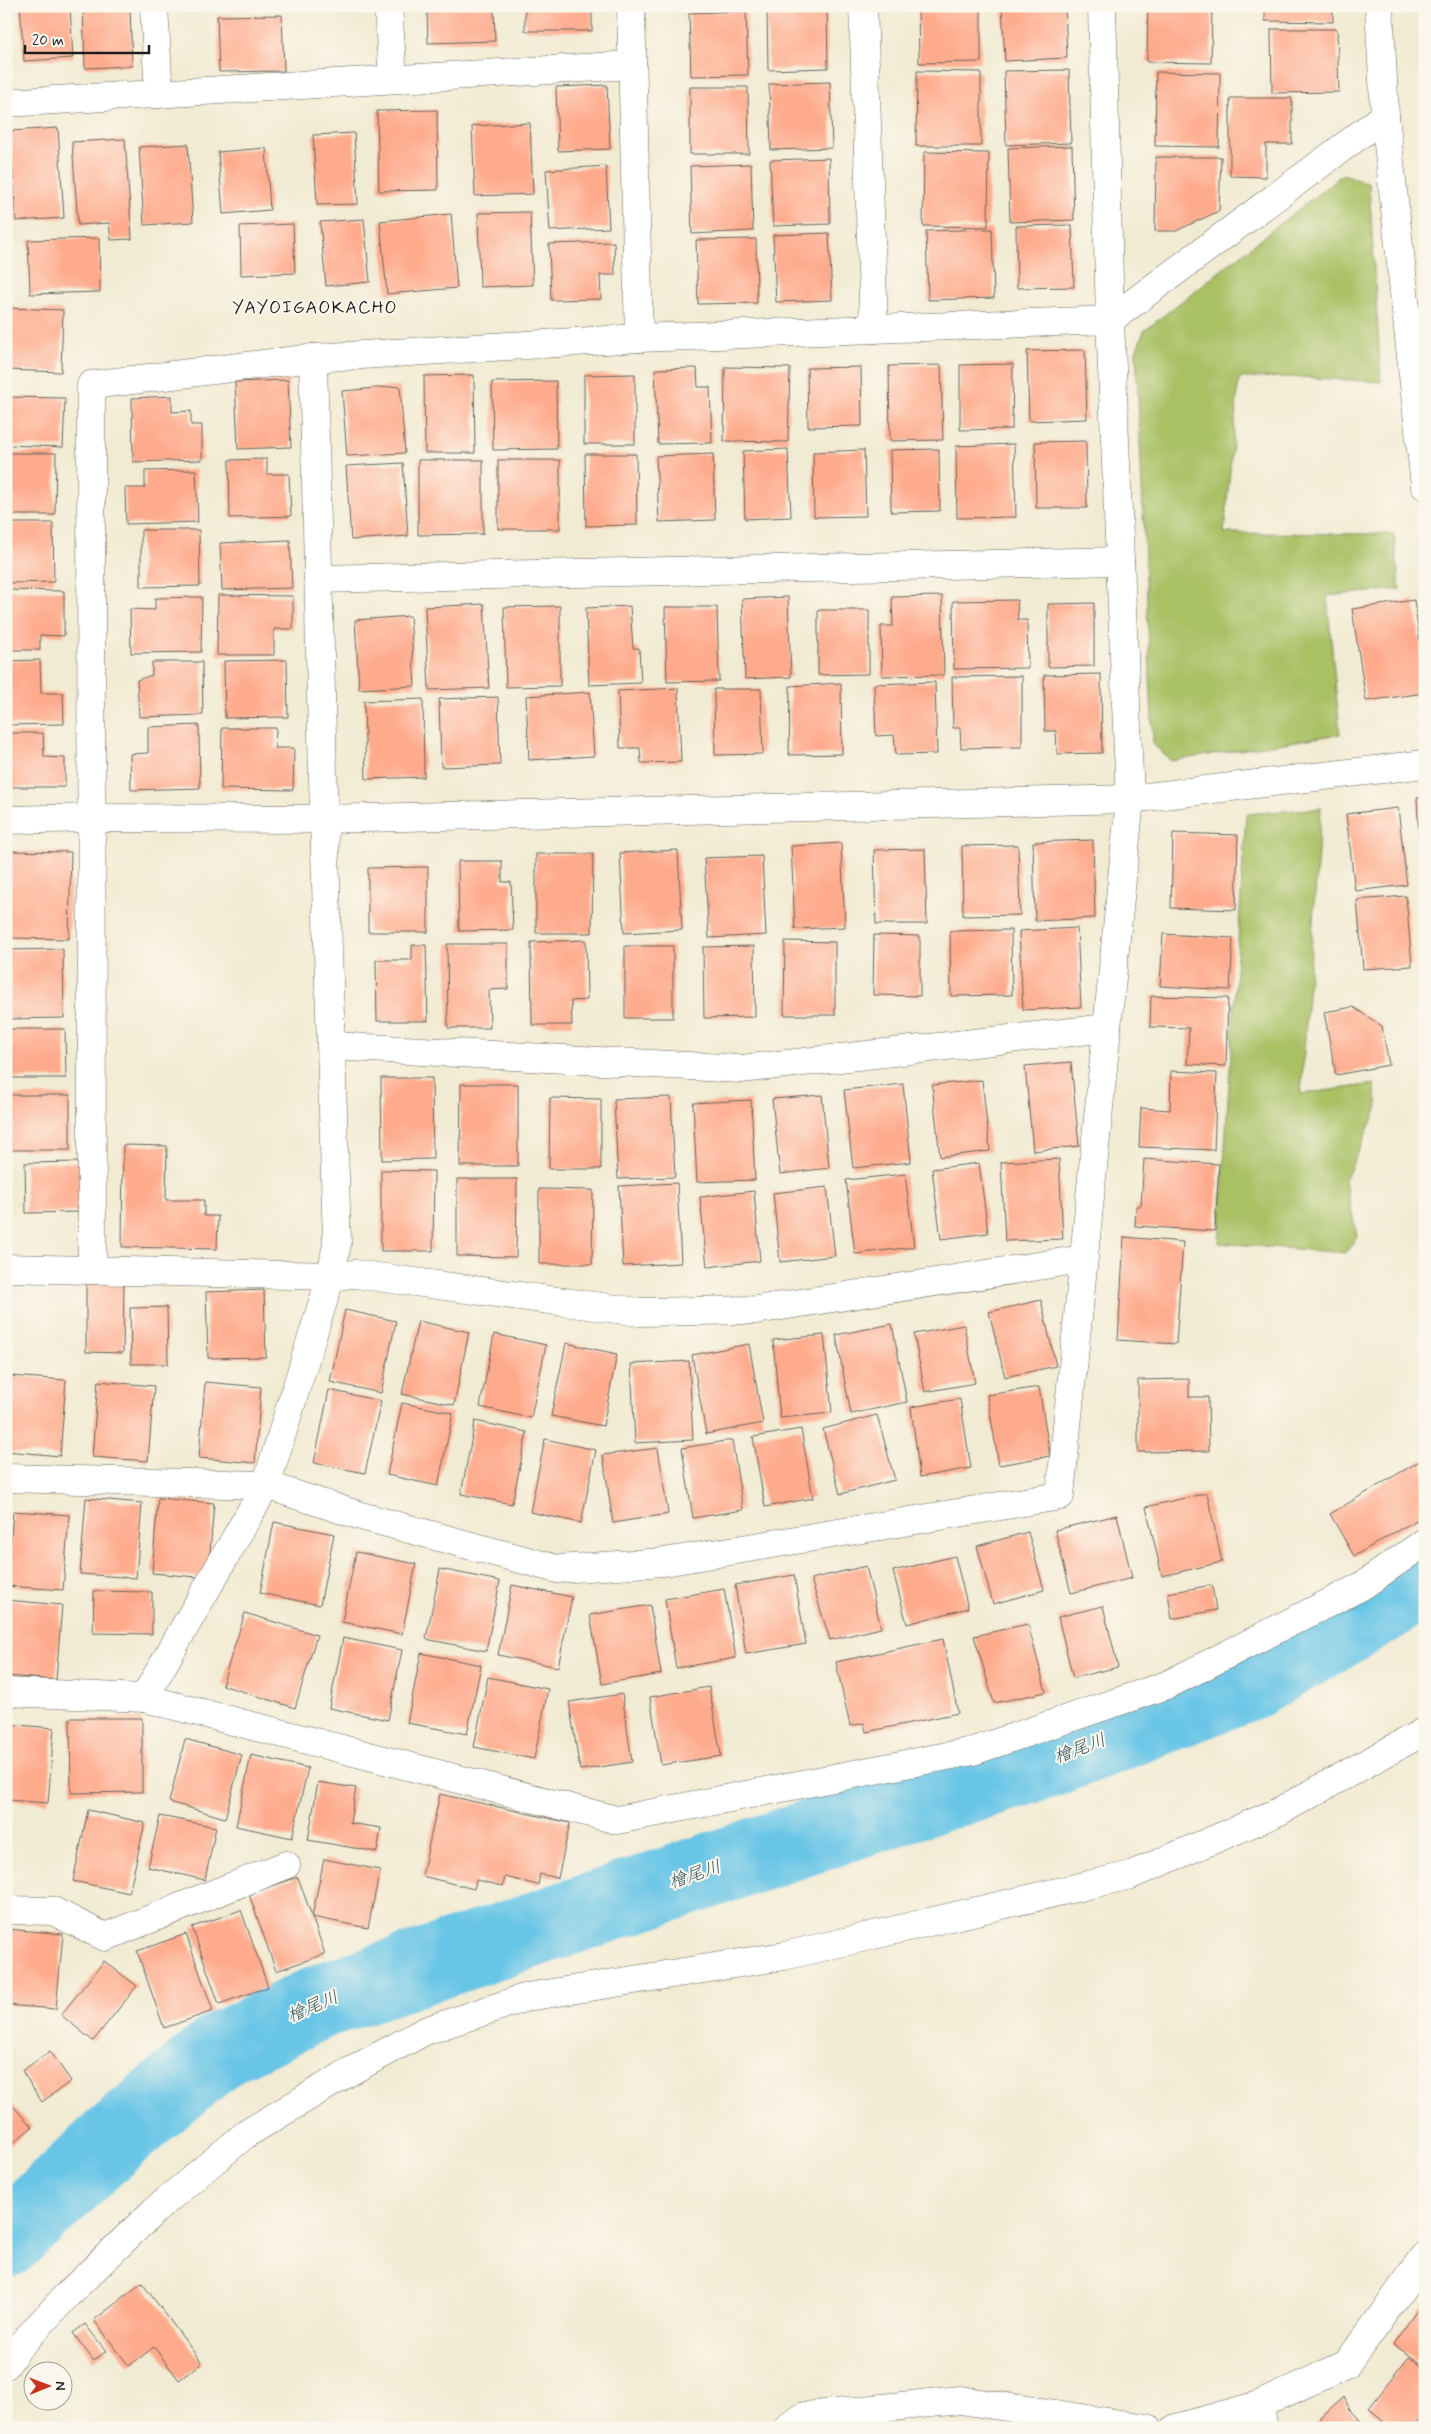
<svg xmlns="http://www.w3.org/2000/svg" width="1431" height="2434" viewBox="0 0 1431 2434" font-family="Mynerve,'Klee One',sans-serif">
  <rect width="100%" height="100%" fill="#fbf7ec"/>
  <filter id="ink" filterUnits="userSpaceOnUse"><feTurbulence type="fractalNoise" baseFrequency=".02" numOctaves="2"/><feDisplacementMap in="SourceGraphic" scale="10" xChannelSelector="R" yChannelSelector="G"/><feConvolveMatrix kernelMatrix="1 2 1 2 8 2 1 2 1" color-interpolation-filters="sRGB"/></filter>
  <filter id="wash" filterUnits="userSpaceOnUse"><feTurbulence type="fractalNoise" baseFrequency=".0096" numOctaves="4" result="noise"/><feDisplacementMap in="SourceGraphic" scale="20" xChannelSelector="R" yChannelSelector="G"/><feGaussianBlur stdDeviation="1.12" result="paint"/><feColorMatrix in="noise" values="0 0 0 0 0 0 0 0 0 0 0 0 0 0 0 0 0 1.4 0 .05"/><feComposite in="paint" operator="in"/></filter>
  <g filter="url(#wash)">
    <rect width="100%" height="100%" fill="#f2ebd3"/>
    <g fill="#a9c064" stroke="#626e40">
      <path d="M1343,174l26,9 12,199 -83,-5 -59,1 -15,155 170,1 6,55 -73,7 13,138 -169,27 -18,-17 -17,-393 8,-20z"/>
      <path d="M1321,808l-20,286 73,-10 4,23 -33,74 12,55 -11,17 -127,-10 27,-429z"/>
    </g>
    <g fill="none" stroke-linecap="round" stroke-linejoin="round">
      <path stroke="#68c5e6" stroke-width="75" d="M6,2240l109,-102 108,-90 101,-48 575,-193 146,-45 208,-81 131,-76 41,-30"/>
    </g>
    <g id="blocks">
      <g fill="#feab8d">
        <path d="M6,6h2l3,57h-5z"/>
        <path d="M20,6h50l3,52 -49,3z"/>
        <path d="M83,6h47l2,60 -47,2z"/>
        <path d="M427,6h67l1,35 -67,2z"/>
        <rect x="525" y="6" width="67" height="25"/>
        <path d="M767,6h60l1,62 -60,2z"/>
        <path d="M918,6h63v56l-62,1z"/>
        <path d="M1002,6h63l2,52 -62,3z"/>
        <path d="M1148,6h64l-1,57 -64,-1z"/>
        <path d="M1265,6h68v16l-68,-1z"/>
        <path d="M746,11l2,64 -57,1 -2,-63z"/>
        <path d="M282,15l2,56 -65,1 -2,-56z"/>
        <path d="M1271,29h66l2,63 -67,1z"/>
        <path d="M1069,70l2,73 -65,2 -2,-74z"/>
        <path d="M917,71l64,1v74h-65z"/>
        <path d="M1156,72l64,1 -1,74 -64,-1z"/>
        <path d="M830,82l2,66 -61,2 -2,-66z"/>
        <path d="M607,85l3,64 -52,2 -2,-64z"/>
        <path d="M690,87h58l1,67h-59z"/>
        <path d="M1230,98h62v46h-26v33l-36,-1z"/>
        <path d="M437,110l1,80 -59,1 -2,-80z"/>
        <path d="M530,123l3,71 -58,2 -3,-70z"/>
        <path d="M58,128l6,90 -48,3 -6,-90z"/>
        <path d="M354,133l4,71 -41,1 -4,-70z"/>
        <path d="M125,139l7,100 -21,1 -2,-17 -31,2 -6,-83z"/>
        <path d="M188,144l5,78 -49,3 -5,-78z"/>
        <path d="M1072,146l2,74 -64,2 -2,-74z"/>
        <path d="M266,148l4,62 -47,4 -5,-62z"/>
        <path d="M924,152l65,1 -1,74 -65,-1z"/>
        <path d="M1156,157h65l-2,54 -43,20h-21z"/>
        <path d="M829,158l1,66 -57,2 -3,-66z"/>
        <path d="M751,164l2,67 -61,3 -2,-68z"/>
        <path d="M606,166l3,62 -59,3 -4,-61z"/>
        <path d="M530,212l3,73 -53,2 -2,-74z"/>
        <path d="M451,214l6,74 -70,6 -7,-73z"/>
        <path d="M364,219l6,63 -44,4 -6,-64z"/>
        <path d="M293,224l2,49 -54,2 -1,-49z"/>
        <path d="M1072,225l2,62 -57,1 -1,-62z"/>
        <path d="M992,229l2,69 -66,2 -2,-69z"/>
        <path d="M829,233l3,67 -56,2 -3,-67z"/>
        <path d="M99,238l1,54 -70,2 -2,-54z"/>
        <path d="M756,239l1,64 -59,1 -2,-64z"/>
        <path d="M614,242l1,33h-15l1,24 -50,1 -2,-56z"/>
        <path d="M6,308l57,2 -2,62 -55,-2z"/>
        <path d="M1085,350l2,69 -58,2 -2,-70z"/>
        <path d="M1013,364l-1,65 -52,1v-65z"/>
        <path d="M941,365l2,75 -53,1 -1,-75z"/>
        <path d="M725,367l65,1 -2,74 -64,-1z"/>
        <path d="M861,367l1,59 -54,1 -1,-59z"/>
        <path d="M697,368l1,19h12l2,56 -54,1 -3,-75z"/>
        <path d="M635,374v70h-51v-69z"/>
        <path d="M474,375l1,78h-50l-1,-77z"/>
        <path d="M288,380l3,67 -53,2 -3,-67z"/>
        <path d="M556,381l1,68 -64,1 -1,-68z"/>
        <path d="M400,386l5,67 -58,3 -5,-65z"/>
        <path d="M172,396v16l19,-1v14h11v35l-69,2 -1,-64z"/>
        <path d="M6,397l59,1 -2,49 -57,-2z"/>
        <path d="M1086,441l1,67h-51l-1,-66z"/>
        <path d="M1014,444l2,73 -59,1 -1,-72z"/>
        <path d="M788,449l3,68 -46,2 -2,-68z"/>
        <path d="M939,449l1,62 -49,1 -1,-62z"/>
        <path d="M864,450l2,66 -52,1 -1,-65z"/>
        <path d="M6,453h50l-1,62h-49z"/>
        <path d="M585,454h51l1,71 -51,1z"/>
        <path d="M713,454l2,66 -56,2 -3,-66z"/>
        <path d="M267,459v15h22l2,42 -61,2 -1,-58z"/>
        <path d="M418,460h65v74l-65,1z"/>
        <rect x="498" y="460" width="62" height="69"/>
        <path d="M403,463l5,73 -57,4 -5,-74z"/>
        <path d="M196,470l2,52 -72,2 -1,-36h20v-17z"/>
        <path d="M6,523h47l1,59 -48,1z"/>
        <path d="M141,530h58l1,56 -59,1z"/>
        <path d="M290,540l2,48 -70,2 -2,-47z"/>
        <path d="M6,590l58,1v45l-24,-1v15h-34z"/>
        <path d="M218,595l75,1v33h-19v26h-57z"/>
        <path d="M942,596l2,79 -62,1 -1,-50h12l-1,-29z"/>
        <path d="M202,597l-1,55 -70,1 -1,-44 25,1v-12z"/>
        <path d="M788,597l3,80 -46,2 -3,-80z"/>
        <path d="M1017,600l1,20h9l1,48 -74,1 -1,-68z"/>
        <path d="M1414,600l11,77v16l-59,8 -14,-92z"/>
        <path d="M1094,603v63l-46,1v-63z"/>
        <path d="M484,604l5,84 -60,2 -4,-83z"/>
        <path d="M560,606v80l-54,1 -2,-80z"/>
        <path d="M630,606l3,42h6l2,35 -52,2 -3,-77z"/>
        <path d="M665,607h52l2,74 -52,1z"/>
        <path d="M818,610h51v64l-51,1z"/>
        <path d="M410,616l5,70 -56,3 -4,-69z"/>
        <path d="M40,660l1,33h22l1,31 -58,1v-64z"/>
        <path d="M287,660l1,57 -63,1 -1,-57z"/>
        <path d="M152,662h50l1,53 -64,2 -2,-37 15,-5z"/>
        <path d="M1101,674l1,79 -45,1 -1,-23h-11l-1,-56z"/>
        <path d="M1022,676v71l-61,1 -1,-20h-7l-1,-51z"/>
        <path d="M935,682l2,72 -41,1 -2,-20 -18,1 -2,-52z"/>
        <path d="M841,683l1,71 -53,1 1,-69z"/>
        <path d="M678,688l3,74 -40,1 -1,-15h-20l-2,-57z"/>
        <path d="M714,689h47l2,65 -48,1z"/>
        <path d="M590,692l4,64 -65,4 -3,-64z"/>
        <path d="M498,697l2,68 -59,2 -2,-68z"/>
        <path d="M423,699l1,78 -58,2 -2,-78z"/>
        <path d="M199,725l1,63 -69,2 -1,-36 18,-1v-26z"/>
        <path d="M222,728h54l-1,20h19l-1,42 -72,-1z"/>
        <path d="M6,733h37l1,24 21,1v29h-59z"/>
        <path d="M1417,798h8v80h-4z"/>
        <path d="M1398,808l9,77 -52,6 -9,-77z"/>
        <path d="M1173,833l65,2 -2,75 -65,-2z"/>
        <path d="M1093,840l2,78 -60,3 -2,-79z"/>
        <path d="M841,843l4,84 -50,2 -4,-83z"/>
        <path d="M1018,845l2,70 -57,1 -1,-70z"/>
        <path d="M925,849l2,75h-51l-2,-74z"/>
        <path d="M678,850l4,80 -58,3 -4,-80z"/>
        <path d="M6,851l65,1 -2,87 -63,-1z"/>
        <path d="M536,854h57l-1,79h-56z"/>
        <path d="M762,856l4,79 -57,3 -5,-80z"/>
        <path d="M458,861h44v21h9l2,48 -54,1z"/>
        <path d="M428,867v65h-60v-64z"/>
        <path d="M1406,896l6,70 -49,3 -6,-69z"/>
        <path d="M1077,928l4,79 -58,3 -4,-79z"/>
        <path d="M1011,930l1,65 -61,1 -1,-65z"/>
        <path d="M1163,934l70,4 -3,52 -70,-4z"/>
        <path d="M874,935l46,1v60l-47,-1z"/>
        <path d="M586,940l1,60 -16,1 1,24h-40l-1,-83z"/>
        <path d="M785,941l50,1v73h-51z"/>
        <path d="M447,944h61v45l-19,1 1,38h-42z"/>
        <path d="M412,945h14l2,76h-51l-1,-61h36z"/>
        <rect x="625" y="946" width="48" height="72"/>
        <path d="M754,946l1,71 -51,1 -1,-71z"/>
        <path d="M63,949l1,69 -58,1v-69z"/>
        <path d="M1151,996l77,2 -2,68 -39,-2 2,-36 -39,-1z"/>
        <path d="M1353,1007l29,19 7,39 -53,10 -12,-63z"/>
        <path d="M6,1029h59l1,49h-60z"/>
        <path d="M1071,1062l8,84 -46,5 -8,-85z"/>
        <path d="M1171,1071l46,2 -3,77 -75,-3 2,-39 29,2z"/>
        <path d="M381,1078h51l1,81 -51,1z"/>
        <path d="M982,1080l8,71 -50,6 -8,-72z"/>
        <path d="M461,1084h57v82h-58z"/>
        <path d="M903,1084l8,78 -58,6 -9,-78z"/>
        <rect x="6" y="1095" width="64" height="55"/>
        <path d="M822,1095l7,73 -49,6 -8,-75z"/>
        <path d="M671,1097l4,80 -57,2 -4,-80z"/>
        <path d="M550,1098l51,1v70h-52z"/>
        <path d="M751,1100l4,80 -58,2 -4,-79z"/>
        <path d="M123,1145l44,1 -1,54h38v16h14l-1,33 -95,-2z"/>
        <path d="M1059,1159l4,80 -58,2 -4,-79z"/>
        <path d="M1144,1159l75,5 -4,67 -80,-5 1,-20h5z"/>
        <path d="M79,1162l1,50 -54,1 -1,-50z"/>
        <path d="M979,1163l9,70 -47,6 -9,-70z"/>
        <path d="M381,1170l53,1 -1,80h-52z"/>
        <path d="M905,1174l9,73 -59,7 -9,-74z"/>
        <path d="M457,1179h60l-1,78 -59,-1z"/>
        <path d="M677,1183l4,80 -58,3 -4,-80z"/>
        <path d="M827,1187l8,69 -55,6 -7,-69z"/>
        <path d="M539,1189l54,1 -1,74h-53z"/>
        <path d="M754,1191l6,70 -53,6 -7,-70z"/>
        <path d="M1124,1237l59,5 -7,102 -58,-4z"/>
        <path d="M86,1282h38l-1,71 -37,-1z"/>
        <path d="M264,1290l2,67 -58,1 -2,-66z"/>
        <path d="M1041,1300l15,66 -51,11 -16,-65z"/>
        <path d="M167,1307l1,57h-37l-1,-56z"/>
        <path d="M345,1310l51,11 -15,72 -51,-11z"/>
        <path d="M418,1321l51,11 -15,73 -52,-11z"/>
        <path d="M892,1324l15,78 -56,12 -15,-79z"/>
        <path d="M964,1325l11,58 -50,9 -11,-58z"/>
        <path d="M494,1334l52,11 -15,73 -51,-11z"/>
        <path d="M824,1335l8,78 -52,5 -7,-78z"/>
        <path d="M566,1343l51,11 -14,72 -52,-10z"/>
        <path d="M749,1344l14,79 -57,11 -14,-79z"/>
        <path d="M689,1361l4,79 -58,3 -4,-79z"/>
        <path d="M10,1376l56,4 -6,76 -54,-5z"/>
        <path d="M1189,1379v18h19l1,54 -71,1v-72z"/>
        <path d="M98,1381l56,5 -6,75 -56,-4z"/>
        <path d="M205,1382l56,5 -6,76 -56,-5z"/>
        <path d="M1039,1387l11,69 -51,9 -12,-70z"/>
        <path d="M329,1390l52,11 -16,72 -51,-10z"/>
        <path d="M960,1399l11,69 -51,9 -9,-70z"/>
        <path d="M402,1403l51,10 -15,73 -51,-11z"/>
        <path d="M877,1415l18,65 -55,14 -17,-65z"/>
        <path d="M475,1421l52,11 -15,72 -51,-10z"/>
        <path d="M801,1429l12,69 -48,9 -12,-70z"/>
        <path d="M545,1439l51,11 -15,73 -51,-11z"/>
        <path d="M732,1440l11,70 -50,8 -11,-70z"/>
        <path d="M658,1448l10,66 -55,9 -10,-68z"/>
        <path d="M1423,1459l2,56 -71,41 -24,-42z"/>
        <path d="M1207,1493l15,69 -60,14 -16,-69z"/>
        <path d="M86,1498l56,5 -6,75 -56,-4z"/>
        <path d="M158,1498l56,5 -6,75 -56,-5z"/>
        <path d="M13,1511l56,4 -6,75 -56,-4z"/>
        <path d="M1117,1515l15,63 -61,15 -16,-63z"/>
        <path d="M274,1522l60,12 -14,71 -60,-12z"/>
        <path d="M1028,1532l16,58 -51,14 -16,-58z"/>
        <path d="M356,1552l60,12 -14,70 -60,-12z"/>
        <path d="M955,1556l13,52 -61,16 -14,-53z"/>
        <path d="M866,1566l15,62 -51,12 -19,-61z"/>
        <path d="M440,1569l60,12 -14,70 -60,-12z"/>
        <path d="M794,1575l12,69 -60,10 -11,-69z"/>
        <path d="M512,1585l60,12 -14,70 -60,-12z"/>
        <path d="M1212,1585l4,25 -44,9 -4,-26z"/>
        <path d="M724,1589l12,69 -60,10 -11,-69z"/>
        <path d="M94,1591l58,1v42l-59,-1z"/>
        <path d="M6,1600l56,5 -6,75 -50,-4z"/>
        <path d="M650,1605l11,69 -59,10 -12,-69z"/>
        <path d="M1103,1606l15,61 -45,11 -15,-61z"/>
        <path d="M245,1613l72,22 -22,73 -73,-23z"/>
        <path d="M1028,1624l18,68 -52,11 -20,-67z"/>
        <path d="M343,1638l59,12 -14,70 -59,-12z"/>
        <path d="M943,1639l15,74 -92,19 -2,-9 -14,3 -14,-64z"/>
        <path d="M421,1653l60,12 -14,69 -60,-11z"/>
        <path d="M488,1677l60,12 -14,70 -60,-12z"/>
        <path d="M709,1687l12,69 -60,9 -11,-68z"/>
        <path d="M622,1694l10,68 -52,8 -11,-68z"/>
        <path d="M70,1718h72v74l-71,1z"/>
        <path d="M6,1724l48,4 -6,75 -42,-3z"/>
        <path d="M185,1739l57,16 -17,63 -56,-16z"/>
        <path d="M251,1755l57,13 -16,70 -56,-12z"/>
        <path d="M318,1782l38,6 -6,35 31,5 -4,24 -69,-12z"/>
        <path d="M440,1794l130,29 -12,55 -18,-4 -2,11 -33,-8 -2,9 -27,-6 -2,9 -52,-13z"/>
        <path d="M88,1810l57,13 -16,70 -56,-12z"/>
        <path d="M160,1816l56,11 -11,53 -57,-13z"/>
        <path d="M324,1859l56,11 -12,58 -56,-11z"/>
        <path d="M298,1877l27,77 -49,17 -27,-77z"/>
        <path d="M241,1910l27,77 -49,17 -27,-77z"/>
        <path d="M7,1929l56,5 -7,75 -50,-4z"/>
        <path d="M186,1934l27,77 -49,17 -27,-77z"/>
        <path d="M104,1961l33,25 -44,55 -32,-26z"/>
        <path d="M50,2051l21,30 -29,21 -20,-31z"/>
        <path d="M6,2098l26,29 -26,22z"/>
        <path d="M142,2283l60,80 -23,17 -25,-33 -25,19 -35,-46z"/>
        <path d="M1425,2299v67l-32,-22z"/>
        <path d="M85,2324l21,27 -12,10 -21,-28z"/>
        <path d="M1409,2357l16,12v43l-12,16h-35l6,-8 -15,-12z"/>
        <path d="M1344,2397l5,11 18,20h-57z"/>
      </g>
    </g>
  </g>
  <g filter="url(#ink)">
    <use href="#blocks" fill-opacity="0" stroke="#67645c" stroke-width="1"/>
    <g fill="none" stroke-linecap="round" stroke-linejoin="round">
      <defs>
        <g id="street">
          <path d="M154,6l5,88"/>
          <path d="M388,6l5,73"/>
          <path d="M631,6l8,332"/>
          <path d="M863,6l11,323"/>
          <path d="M1379,6l6,110 40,370"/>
          <path d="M6,103l626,-38"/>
          <path d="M318,579l802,-18"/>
          <path d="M6,820l85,-2 233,1 806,-20 295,-35"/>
          <path d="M332,1046l409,23 366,-41"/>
          <path d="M6,1268l325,8 24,-2 284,38 117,-2 327,-51"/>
          <path d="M92,1270l-1,-885 222,-27 326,-20 471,-18 275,-204"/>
          <path d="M6,1478l260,7 95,31 196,53 107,-7 396,-66 70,-697 -20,-479 -8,-314"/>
          <path d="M6,1692l138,6 122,-213 65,-209 6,-33 -13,-424 -11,-461"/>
          <path d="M144,1698l473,122 356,-69 194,-66 195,-99 63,-44"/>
          <path d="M6,1910l47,1 52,26 181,-72"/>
          <path d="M6,2365l12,-17 50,-54 86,-83 92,-77 105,-63 74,-40 102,-34 257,-41 347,-81 147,-63 147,-81"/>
          <path d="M1259,2405l5,23"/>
          <path d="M787,2428l18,-12 155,-16 188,28"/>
          <path d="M1176,2428l83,-23 88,-41 78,-108"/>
        </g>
      </defs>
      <use href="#street" stroke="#67645c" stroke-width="29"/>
      <use href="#street" stroke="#fff" stroke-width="28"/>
    </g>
  </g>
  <g text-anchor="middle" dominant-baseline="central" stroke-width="4" stroke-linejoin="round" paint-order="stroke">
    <g font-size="18" letter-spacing="1" fill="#1c1c1c" stroke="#fbf7ec">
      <text x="315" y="308">YAYOIGAOKACHO</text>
    </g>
    <g font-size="18" font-style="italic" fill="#375763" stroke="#fbf7ec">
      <text transform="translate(1080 1749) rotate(-21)">檜尾川</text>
      <text transform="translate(695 1875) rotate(-19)">檜尾川</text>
      <text transform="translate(313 2007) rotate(-23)">檜尾川</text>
    </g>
  </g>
  <rect width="1431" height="2434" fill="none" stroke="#fbf7ec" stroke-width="25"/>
  <g transform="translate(48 2386) rotate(89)"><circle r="24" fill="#fbf7ec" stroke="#a29f99"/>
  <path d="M0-4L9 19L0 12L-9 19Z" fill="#c8321e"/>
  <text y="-8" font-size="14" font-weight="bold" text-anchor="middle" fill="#1c1c1c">N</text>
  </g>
  <path d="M25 45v8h124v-8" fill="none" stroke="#1c1c1c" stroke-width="2.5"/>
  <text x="32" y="45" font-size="15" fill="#1c1c1c" stroke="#fbf7ec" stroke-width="4" paint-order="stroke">20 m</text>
</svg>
